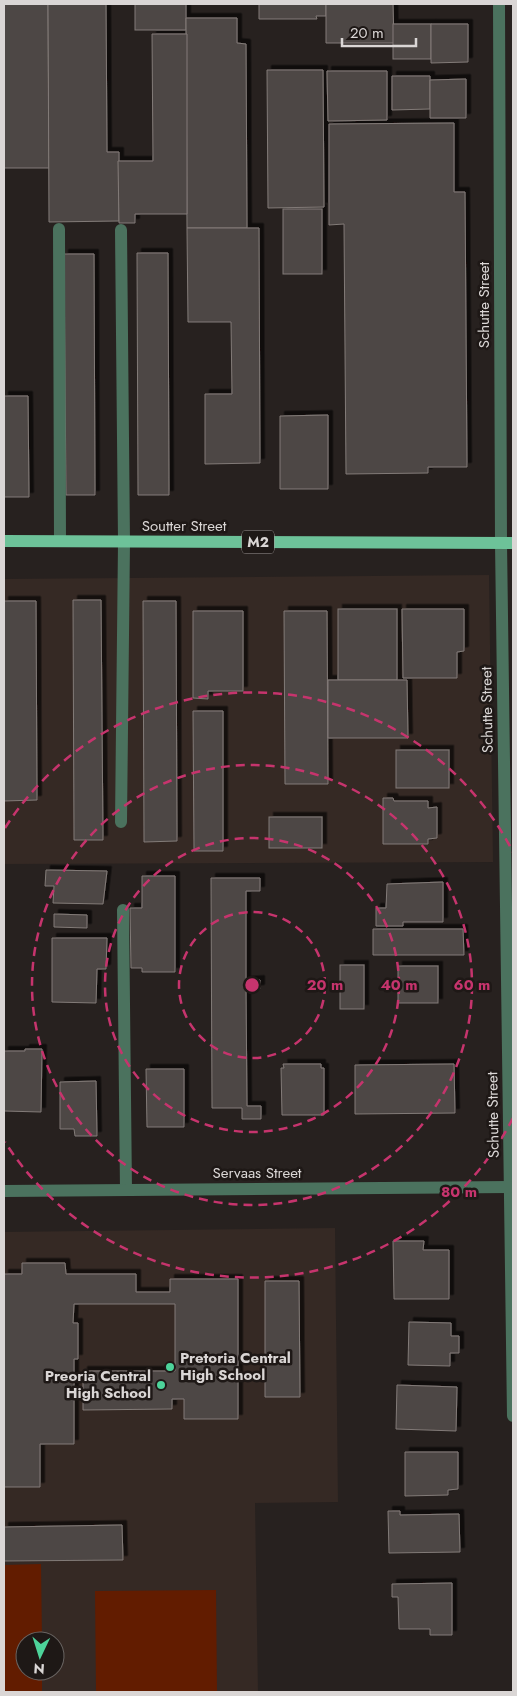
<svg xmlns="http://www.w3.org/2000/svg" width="517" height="1696" viewBox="0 0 517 1696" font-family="Jost,sans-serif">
  <defs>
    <filter id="shadow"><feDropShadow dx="4.5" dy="-4.5" stdDeviation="0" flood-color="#0009"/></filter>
  </defs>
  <rect width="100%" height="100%" fill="#27211f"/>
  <g fill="#352924" fill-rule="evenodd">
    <path d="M489,575l4,287 -489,2v-285z"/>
    <path d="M335,1228l3,274 -83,1 3,189h-254v-460zM25,1641h30v30h-30z"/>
  </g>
  <g fill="#621c00">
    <path d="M41,1564l1,77h-17v30h17v21h-38v-127z"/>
    <path d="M216,1590l1,102h-121l-1,-101z"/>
  </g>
  <g fill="#4e4745" stroke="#827b78" filter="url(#shadow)">
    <path d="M4,4h44l1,164h-45z"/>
    <path d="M48,4h58l1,148h12v69l-70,1z"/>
    <rect x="135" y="4" width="51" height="26"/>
    <path d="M259,4h67v12h-10l1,3h-58z"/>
    <path d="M326,4h67l1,39h-68z"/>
    <path d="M186,18h51v25l9,1 1,184h-60z"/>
    <rect x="393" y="24" width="38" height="35"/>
    <path d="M431,24h37v38l-37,1z"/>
    <path d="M152,34h35v180h-52v9h-16l-1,-62h35z"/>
    <path d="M267,70h56l1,137 -56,1z"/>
    <path d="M327,71h60v49l-59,1z"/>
    <path d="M392,76h38v33l-38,1z"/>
    <path d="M466,79v39h-36v-38z"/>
    <path d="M454,123v69h11l2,275h-39v6l-82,1 -2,-250 -15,1v-101z"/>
    <rect x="283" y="209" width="39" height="65"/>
    <path d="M187,228h72l1,235 -55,1v-70h27l-1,-72h-43z"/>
    <path d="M137,253h31l1,242h-31z"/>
    <path d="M64,254h30l1,241h-29z"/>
    <path d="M4,396h24l1,101h-25z"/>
    <path d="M328,415v74h-48v-73z"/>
    <path d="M73,600h28l2,240h-29z"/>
    <path d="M4,601h32l1,199 -33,1z"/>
    <path d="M143,601h33l1,240 -33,1z"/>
    <rect x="338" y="609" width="59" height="71"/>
    <path d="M402,609h62v42l-7,1v26h-54z"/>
    <path d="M193,611h50v80h-35v8l-15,-1z"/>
    <path d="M284,611h43l1,173h-43z"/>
    <path d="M328,680h79l1,58h-80z"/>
    <path d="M193,711h30v140h-29z"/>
    <rect x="396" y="750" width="53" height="38"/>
    <path d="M383,798h10l1,3h34v7l9,-1v31l-9,1v5h-45z"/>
    <rect x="269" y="817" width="53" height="31"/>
    <path d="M46,870l61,1 -4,33 -50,-1 1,-17h-9z"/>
    <path d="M142,876h33v96h-33v-4h-11l-1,-60h12z"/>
    <path d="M211,878h49v13h-14v90l14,-1v9l-14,1 1,116h14v13h-19v-11h-30z"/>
    <path d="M443,882v40h-40v4h-27v-18h10l1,-24z"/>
    <path d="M54,914l33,1v13l-33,-1z"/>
    <path d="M373,929h90l1,26h-91z"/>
    <path d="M52,938h55l-1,31h-9l-1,34 -44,-1z"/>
    <rect x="340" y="965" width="24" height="44"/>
    <rect x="398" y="966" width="40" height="37"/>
    <path d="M25,1049h17l-1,63 -37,-1v-60h21z"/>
    <path d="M283,1064h38v4h3v47h-42l-1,-47h3z"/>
    <path d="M454,1064l1,49 -100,1v-49z"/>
    <path d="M146,1069h38v58h-37z"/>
    <path d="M96,1081l1,55h-22l-1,-7h-14v-47z"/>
    <path d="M393,1241h31l-1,9h26v49h-55z"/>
    <path d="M22,1263h43l1,11h70v18h34v-13h68v140h-54v-20h-12v10l-89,1v-39h92v-67h-101l-1,19h5v36h-4v85h-34v43h-36v-213h18z"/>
    <path d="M265,1281h34l1,116h-35z"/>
    <path d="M409,1322l42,1v13h8v17h-9v13l-42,-1z"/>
    <path d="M397,1385l60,2 -1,44 -60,-2z"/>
    <path d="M405,1452h53v37l-10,1v5l-43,1z"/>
    <path d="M388,1511h12v4l59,-1 1,38 -71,1z"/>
    <path d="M122,1525l1,35 -119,1v-34z"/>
    <path d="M452,1583v52h-22v-6h-31l-1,-32h-6v-13z"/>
  </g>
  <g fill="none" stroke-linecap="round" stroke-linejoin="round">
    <g stroke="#4b725e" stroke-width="12">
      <path d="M499,4l2,539 12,873"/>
      <path d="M59,229l1,312"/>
      <path d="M121,822l3,-280 -3,-312"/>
      <path d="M123,910l3,280"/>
      <path d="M4,1191l506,-4"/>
    </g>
    <path stroke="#6dc299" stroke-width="12" d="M4,541l509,2"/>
  </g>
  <g fill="none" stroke="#c6346d" stroke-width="2.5" stroke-dasharray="9 6">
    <circle cx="252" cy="985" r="73"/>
    <circle cx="252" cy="985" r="147"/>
    <circle cx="252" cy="985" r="220"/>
    <path d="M513 1118A293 293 0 0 1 5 1142M5 828A293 293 0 0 1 513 852"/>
  </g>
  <g fill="#4dd39a" stroke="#1e1816" stroke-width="2">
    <circle cx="170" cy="1367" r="5"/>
    <circle cx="161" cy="1385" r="5"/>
  </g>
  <g text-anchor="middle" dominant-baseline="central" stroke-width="5" stroke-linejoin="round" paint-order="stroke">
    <rect fill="#1e1816" stroke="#a29d9c" stroke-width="1" x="242" y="530.5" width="32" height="23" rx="4"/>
    <g font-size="14" font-weight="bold" fill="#dad6d5">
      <text x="258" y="542">M2</text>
    </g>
    <g font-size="15" fill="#dad6d5" stroke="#1e1816">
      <text transform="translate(484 305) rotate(-90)">Schutte Street</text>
      <text x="184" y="526">Soutter Street</text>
      <text transform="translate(487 710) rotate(-91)">Schutte Street</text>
      <text transform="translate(493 1115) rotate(-91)">Schutte Street</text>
      <text x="257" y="1173">Servaas Street</text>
    </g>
    <g font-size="15" font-weight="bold" fill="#dad6d5" stroke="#1e1816" text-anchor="start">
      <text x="180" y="1358">Pretoria Central<tspan x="180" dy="17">High School</tspan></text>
      <text x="151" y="1376" text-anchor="end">Preoria Central<tspan x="151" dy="17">High School</tspan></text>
    </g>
  </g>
  <circle cx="252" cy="985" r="8" fill="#c6346d" stroke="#1e1816" stroke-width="2.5"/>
  <g font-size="15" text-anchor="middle" font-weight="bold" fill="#c6346d" stroke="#1e1816" stroke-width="5" stroke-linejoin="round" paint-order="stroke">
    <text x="325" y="990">20 m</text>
    <text x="399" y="990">40 m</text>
    <text x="472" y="990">60 m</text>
    <text x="459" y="1197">80 m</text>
  </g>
  <rect width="517" height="1696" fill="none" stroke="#dad6d5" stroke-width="10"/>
  <g transform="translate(40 1656) rotate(184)"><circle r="24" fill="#1e1816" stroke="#696462"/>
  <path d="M0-4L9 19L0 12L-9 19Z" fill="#4dd39a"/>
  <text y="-8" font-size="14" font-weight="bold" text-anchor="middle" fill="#dad6d5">N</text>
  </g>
  <path d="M342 38v8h74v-8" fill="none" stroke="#dad6d5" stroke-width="2.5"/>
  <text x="350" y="38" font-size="15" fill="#dad6d5" stroke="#1e1816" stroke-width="4" paint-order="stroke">20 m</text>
</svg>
